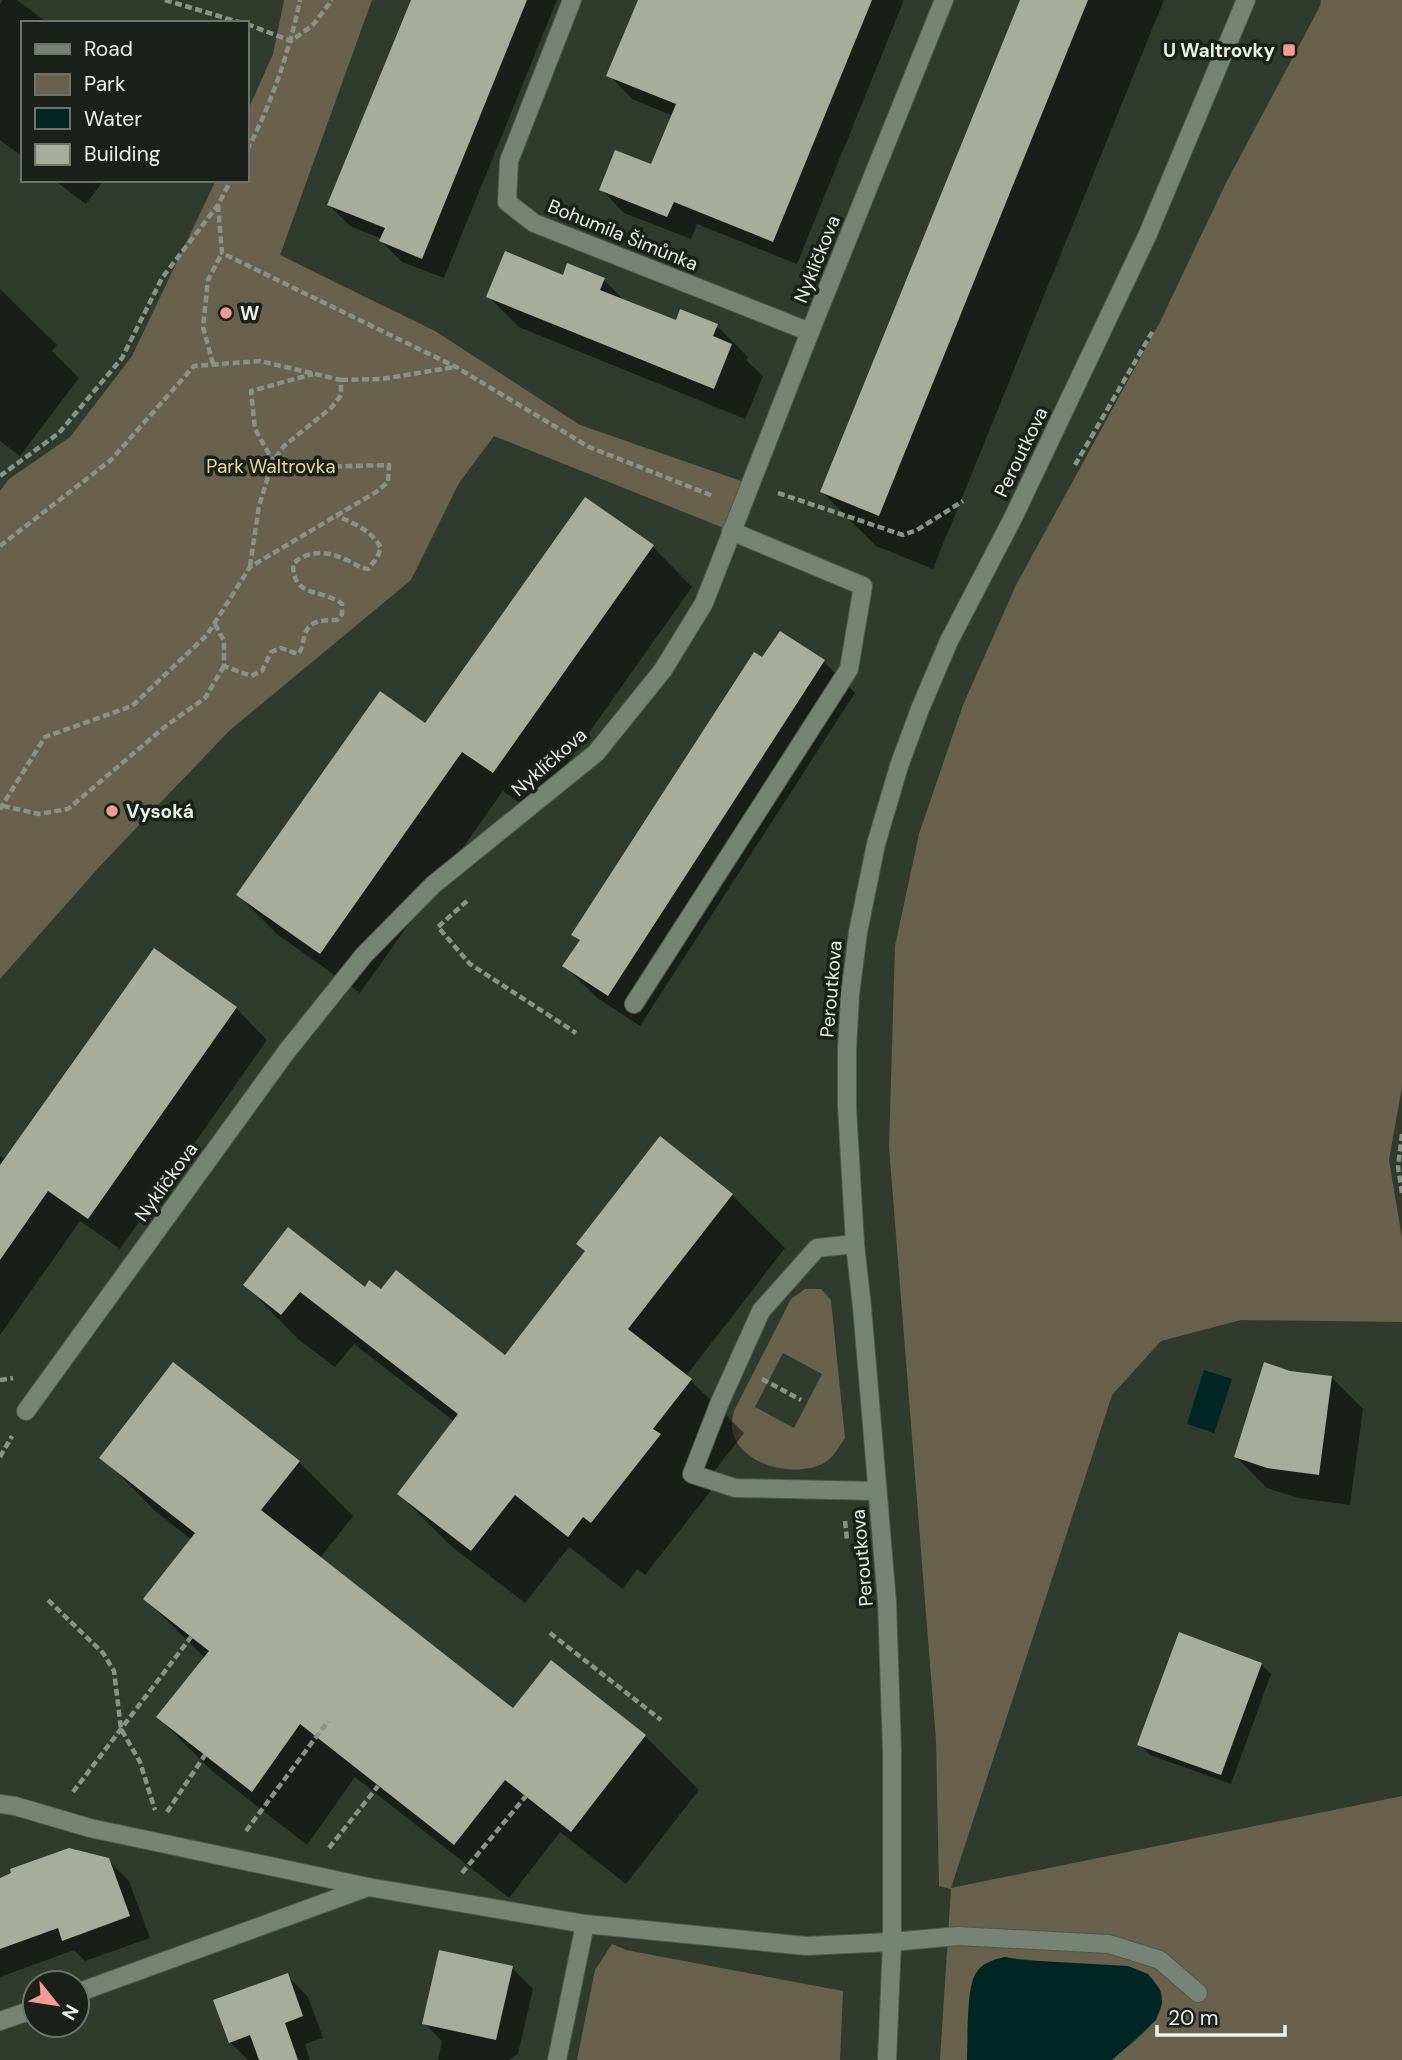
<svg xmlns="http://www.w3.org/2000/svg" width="1402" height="2060" viewBox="0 0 1402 2060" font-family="'DM Sans',sans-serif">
  <rect width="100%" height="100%" fill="#303b2e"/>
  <g fill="#67614e" fill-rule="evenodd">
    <path d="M284,0h88l-92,255 155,76 145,94 170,59 -19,47 -237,-95 -35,47 -48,97 -182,151 -128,134 -101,114v-488l9,-12 61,-42 62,-81 84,-176h31v-68l26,-58z"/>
    <path d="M1321,0h81v1087l-13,73 13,78v84l-161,-2 -80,21 -49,54 -161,493 451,-92v264h-290c17,-16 58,-41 49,-68 -2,-6 -9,-13 -13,-18l-144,-17 -33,34 -4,69h-27l11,-171 -12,-3 -3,-146 -47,-593 6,-201 24,-112 44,-129 53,-120 144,-263 66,-139 94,-177z"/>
    <path d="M805,1289h16l10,11 14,138c-6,9 -12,20 -21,25 -29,16 -88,2 -92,-36 -1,-5 1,-11 2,-16l57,-112zM783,1353l39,21 -28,54 -39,-21z"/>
    <path d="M612,1944l14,6 217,41 -3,69h-263l18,-90z"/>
  </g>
  <g fill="#002522">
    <path d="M1204,1370l28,9 -18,54 -27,-9z"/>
    <path d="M1004,1957l17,3 107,6 20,8 12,16 2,13 -6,17 -44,40h-145c1,-20 -1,-72 9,-87 6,-10 17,-13 28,-16z"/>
  </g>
  <g fill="#0007">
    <path d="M3,0h14l31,23h-25v134l-23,-17v-136z"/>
    <path d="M413,0h144l-113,278 -42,-16 -21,-21 1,-2 -32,-13 -21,-21z"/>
    <path d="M640,0h264l-107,264 -100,-40 -6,15 -67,-26 -23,-24 51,-22 21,-51 -41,-17 -23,-24z"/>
    <path d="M1022,0h142l-231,569 -57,-23 -54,-54z"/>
    <path d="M54,180h50l-18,24z"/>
    <path d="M564,277l40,3 23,23 50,20 40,3 31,31 -2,3 17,16 -18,43 -226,-92 -31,-31z"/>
    <path d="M0,289l57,56 -5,6 27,27 -59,78 -20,-15z"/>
    <path d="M653,547l39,40 -159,225 -30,-21 -143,202 -82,-58 -40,-40 187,-169z"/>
    <path d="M762,659l62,3 31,31 -215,333 -44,-29 -31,-31 16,-24 -7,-7z"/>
    <path d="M155,951l81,57 31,32 -147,209 -40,-28 -80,114v-179l6,4z"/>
    <path d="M732,1195l53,53 -99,128 58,57 -38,49 7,6 -68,87 -8,-6 -14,20 -54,-42 -44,56 -73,-56 -53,-53 56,-72 -101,-78 -19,23 -37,-28 -53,-54 120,5 141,67z"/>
    <path d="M174,1364l125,98 54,54 -33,42 193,153 38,-49 94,74 54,54 -73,94 -66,-52 -51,66 -154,-121 -48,68 -95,-74 -54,-54 47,-59 -60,-59 47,-59 -37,-29 -53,-54z"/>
    <path d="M1289,1372l43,6 31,31 -13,96 -51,-7 -32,-10 -31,-31z"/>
    <path d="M1261,1664l10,10 -40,110 -81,-29 -10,-10z"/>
    <path d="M108,1860l21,21 21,57 -65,23 -11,-11 -74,27v-98z"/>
    <path d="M512,1968l21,21 -15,65 -9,6h-71l4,-19 -18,-18z"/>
    <path d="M287,1975l21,22 15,41 -18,6 5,16h-62l-18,-18z"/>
  </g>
  <g fill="#a8ac9a">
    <path d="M411,0h116l-105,259 -43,-18 6,-13 -58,-23z"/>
    <path d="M638,0h234l-99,242 -99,-40 -7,15 -68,-27 16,-40 36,14 25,-60 -70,-28z"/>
    <path d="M1020,0h68l-209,516 -59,-24z"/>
    <path d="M505,251l58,24 4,-12 38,15 -5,12 76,30 4,-11 38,15 -5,12 19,8 -18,45 -228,-92z"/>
    <path d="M585,497l69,48 -161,228 -31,-21 -142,202 -84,-59 144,-204 45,32z"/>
    <path d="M780,631l45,29 -217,336 -46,-30 18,-26 -9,-5 183,-283 8,5z"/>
    <path d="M154,948l83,59 -149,212 -40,-28 -48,69v-95z"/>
    <path d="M660,1136l73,58 -105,135 64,50 -39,50 8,5 -70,89 -8,-6 -15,20 -53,-42 -44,56 -74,-57 61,-80 -158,-122 -19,23 -38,-30 45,-58 77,60 4,-7 12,9 15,-19 109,85 80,-104 -9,-7z"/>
    <path d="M173,1362l127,99 -39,49 252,198 38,-48 95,75 -75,97 -66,-52 -51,65 -154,-121 -48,68 -96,-75 53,-66 -66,-52 52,-66 -96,-75z"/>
    <path d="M1264,1362l26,9 42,5 -13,99 -52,-7 -33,-11z"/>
    <path d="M1179,1632l83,31 -41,112 -84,-30z"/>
    <path d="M69,1848l40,10 21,58 -68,25 -4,-13 -58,21v-71l11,-5 -1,-4z"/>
    <path d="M439,1950l74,16 -17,74 -74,-16z"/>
    <path d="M288,1973l15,43 -18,7 13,37h-39l-9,-25 -21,8 -16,-43z"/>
  </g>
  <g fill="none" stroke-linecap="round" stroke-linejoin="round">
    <defs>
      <g id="service">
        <path d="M634,1004l215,-335 14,-83 -132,-55"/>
        <path d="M855,1244l-38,4 -56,63 -41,91 -28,72 43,14 142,3"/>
        <path d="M892,1942l66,-6 151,8 51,16 38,33"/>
      </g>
      <g id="minor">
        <path d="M572,0l-63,161 -2,41 27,21 276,109"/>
        <path d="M26,1411l261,-360 77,-96 69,-70 163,-132 67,-83 41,-67 106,-271 134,-332"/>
        <path d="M0,1804l15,2 75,22 278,59 217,37 221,22 86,-4"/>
        <path d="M77,1993l291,-106"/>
        <path d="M0,2021l35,-12"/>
        <path d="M557,2060l28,-136"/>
      </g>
      <path id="tertiary" d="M887,2060l5,-118v-191l-5,-149 -25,-295 -7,-63 -8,-137v-57l3,-55 8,-63 18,-88 23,-78 21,-57 29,-68 65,-125 133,-280 99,-236"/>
    </defs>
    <use href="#service" stroke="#4e584d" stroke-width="20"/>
    <use href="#minor" stroke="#4e584d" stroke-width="20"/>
    <use href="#tertiary" stroke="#4e584d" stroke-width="20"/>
    <g stroke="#8a9389" stroke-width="4.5" stroke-dasharray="7 3.5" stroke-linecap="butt">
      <path d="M165,0l77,23"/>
      <path d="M247,24l44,17 22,-16 19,-25"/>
      <path d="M247,150c25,-47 42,-98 53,-150"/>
      <path d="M218,205l4,48 234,114 133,80 124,49"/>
      <path d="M213,364l-10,-37 5,-47 14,-27"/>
      <path d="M341,380l41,-1 73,-12"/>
      <path d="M1075,465l79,-136"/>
      <path d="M0,476l59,-43 63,-75 40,-80 56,-73 13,-25"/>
      <path d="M778,493l125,42 14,-5 46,-29"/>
      <path d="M0,546l111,-86 83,-94 66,-5 81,19v15l-9,12 -48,39 -11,15 41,6 75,-2 -1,17 -12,10 -126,75 -43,68 -75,71 -87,31 -45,72"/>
      <path d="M250,566l9,-60 14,-45 -18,-32 -4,-38 62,-17"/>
      <path d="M215,624l9,17v25l27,10 11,-5 9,-19 10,-4 17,6c5,-6 4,-9 6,-16 3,-18 18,-18 33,-18l5,-6v-10c-20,-16 -49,-5 -49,-40 16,-15 35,-13 54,-4 8,4 13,8 21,9l9,-11 4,-10c-10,-18 -26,-24 -44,-32"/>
      <path d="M3,806l36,8 29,-5 99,-84 38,-27 19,-32"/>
      <path d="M467,901l-29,26 32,37 106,69"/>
      <path d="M1402,1134l-4,33 4,26"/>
      <path d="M762,1379l39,21"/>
      <path d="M0,1380l13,-2"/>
      <path d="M0,1457l12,-21"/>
      <path d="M845,1521l2,19"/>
      <path d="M48,1600l55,53 11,18 7,58 19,33 15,48"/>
      <path d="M550,1633l111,87"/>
      <path d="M73,1792l118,-155"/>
      <path d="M167,1812l38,-57"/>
      <path d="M246,1831l82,-110"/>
      <path d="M329,1848l49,-62"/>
      <path d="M462,1873l64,-77"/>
    </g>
    <use href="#service" stroke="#778374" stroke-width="18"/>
    <use href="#minor" stroke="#778374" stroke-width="18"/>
    <use href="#tertiary" stroke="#778374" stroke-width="18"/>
  </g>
  <g fill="#f59b97" stroke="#1c201b" stroke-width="2.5">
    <rect x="1282" y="43" width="14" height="14" rx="3.5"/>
    <circle cx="226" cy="313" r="7"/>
    <circle cx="112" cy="811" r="7"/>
  </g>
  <g text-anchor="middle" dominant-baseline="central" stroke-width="7" stroke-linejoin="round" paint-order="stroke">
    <g font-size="19" font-weight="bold" fill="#e9f0e8" stroke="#1c201b" text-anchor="start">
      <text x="1275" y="50" text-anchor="end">U Waltrovky</text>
      <text x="240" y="313">W</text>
      <text x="126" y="811">Vysoká</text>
    </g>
    <g font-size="19" fill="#e9f0e8" stroke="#1c201b">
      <text transform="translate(623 235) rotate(22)">Bohumila Šimůnka</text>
      <text transform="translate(817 259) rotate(-68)">Nyklíčkova</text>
      <text transform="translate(1021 452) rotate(-64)">Peroutkova</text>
      <text transform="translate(549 762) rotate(-41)">Nyklíčkova</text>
      <text transform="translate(831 989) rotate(-85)">Peroutkova</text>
      <text transform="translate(166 1182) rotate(-54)">Nyklíčkova</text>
      <text transform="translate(862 1558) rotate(-95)">Peroutkova</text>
    </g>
    <g font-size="19" fill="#e9d9a1" stroke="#1c201b">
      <text x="271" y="466">Park Waltrovka</text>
    </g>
  </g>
  <rect x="21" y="21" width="228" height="161" fill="#1c201b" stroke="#6e736d" stroke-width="2"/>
  <rect x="35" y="44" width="35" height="10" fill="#778374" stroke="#6e736d" stroke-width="2"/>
  <text x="84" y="56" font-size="21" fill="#e9f0e8">Road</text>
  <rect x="35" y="74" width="35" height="21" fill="#67614e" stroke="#6e736d" stroke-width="2"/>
  <text x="84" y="91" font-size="21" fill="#e9f0e8">Park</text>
  <rect x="35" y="108" width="35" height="21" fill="#002522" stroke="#6e736d" stroke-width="2"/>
  <text x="84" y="126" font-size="21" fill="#e9f0e8">Water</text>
  <rect x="35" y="144" width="35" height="21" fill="#a8ac9a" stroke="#6e736d" stroke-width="2"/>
  <text x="84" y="161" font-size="21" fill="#e9f0e8">Building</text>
  <g transform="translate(56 2004) rotate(120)"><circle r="33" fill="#1c201b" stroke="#6e736d" stroke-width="2"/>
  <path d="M0-5L12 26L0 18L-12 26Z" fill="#f59b97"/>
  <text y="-10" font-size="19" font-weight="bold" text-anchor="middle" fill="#e9f0e8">N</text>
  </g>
  <path d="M1157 2025v10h128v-10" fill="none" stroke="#e9f0e8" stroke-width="3.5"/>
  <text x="1168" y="2025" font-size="21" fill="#e9f0e8" stroke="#1c201b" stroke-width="5" paint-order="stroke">20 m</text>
</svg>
